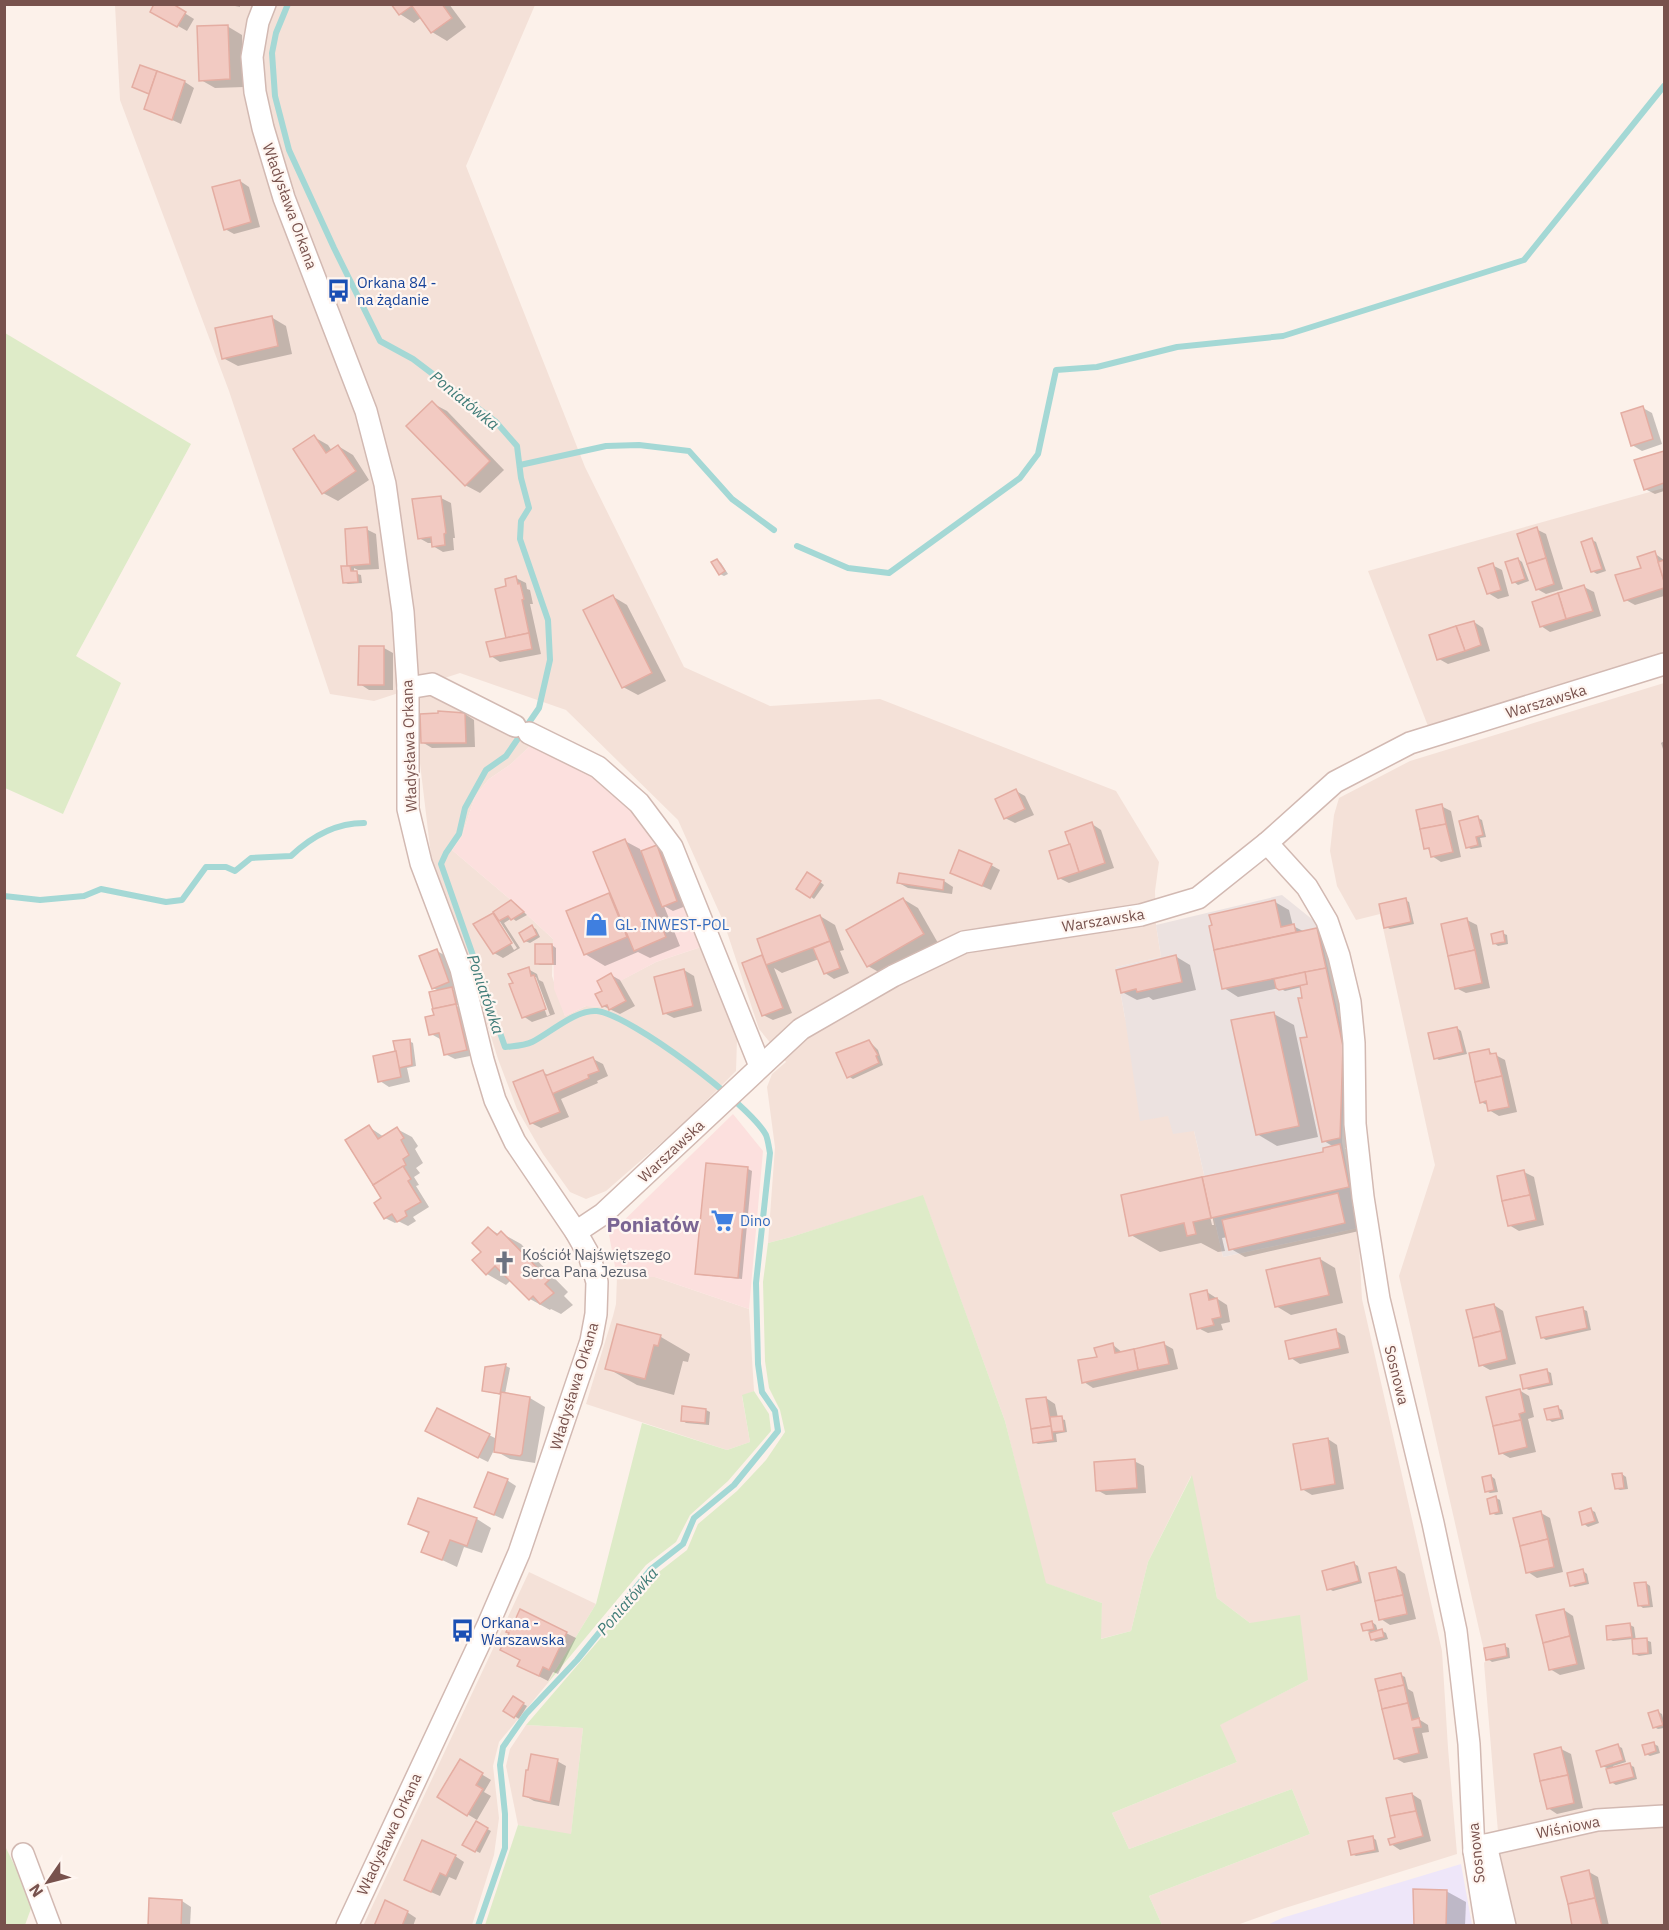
<svg xmlns="http://www.w3.org/2000/svg" width="1669" height="1930" viewBox="0 0 1669 1930" font-family="'IBM Plex Sans',sans-serif">
  <rect width="100%" height="100%" fill="#fcf1ea"/>
  <g fill="#f4e1d8">
    <path d="M115,5h420l-69,161 119,301 99,200 86,39 110,-7 236,92 43,71 -4,29 1,34 5,32 -45,10 9,51 43,98 26,15 29,126 135,-29 4,71 80,352 6,97 9,106 -175,55 -45,16h-75l-13,-29 161,-62 -18,-45 -163,60 -17,-36 125,-51 -18,-37 89,-45 -58,-57 -33,-25 -26,-122 -43,86 -17,69 -31,8 2,-36 -57,-20 -40,-162 -82,-225 -132,41 -23,6 7,-96 -8,-60 5,-13 14,-12 -27,-33 -35,-106 -46,-103 -112,-110 -106,-37 -86,28 -44,-7 -101,-303 -109,-291z"/>
    <path d="M1664,488v179l-231,72 -65,-168z"/>
    <path d="M1664,683v1123l-166,26 -14,-169 2,-3 -87,-384 36,-111 -1,-4 -54,-247 -24,6 -19,-34 -7,-35 4,-36 5,-17 71,-37z"/>
    <path d="M418,690l56,22 57,33 -20,19 -22,15 -14,17 -13,40 -10,14 59,50 42,39 -1,37 13,40 21,-10 16,1 -7,-13 61,-32 48,-16 33,93 -1,32 -51,51 -79,69 -20,8 -16,-7 -27,-38 -26,-45 -19,-50 -36,-116 -30,-79 -13,-109z"/>
    <path d="M617,1277h38l94,32 5,82 -12,5 8,46 -23,8 -141,-46 27,-88 3,-12z"/>
    <path d="M529,1572l67,32 -49,80 -48,58 -6,24 6,52 -5,37 -22,70 -109,1z"/>
    <path d="M526,1725l57,3 -12,107 -53,-10 -12,-59 4,-17z"/>
    <path d="M1664,1825v100h-151l-15,-73 118,-24z"/>
  </g>
  <g fill="#fce0de">
    <path d="M531,745l55,24 43,34 26,32 49,111 -48,16 -60,32 6,13 -16,-1 -21,10 -11,-27 -1,-50 -42,-39 -59,-50 10,-14 13,-40 14,-17 22,-15z"/>
    <path d="M733,1114l30,37 -14,158 -94,-32h-38l-8,-42z"/>
  </g>
  <path fill="#ece2e0" d="M1282,895l36,29 27,121 -3,97 16,86 -135,29 -29,-126 -21,3 -5,-18 -28,5 -15,-103 -9,-51 45,-10 -5,-32z"/>
  <path fill="#eee6f9" d="M1461,1864l11,61 -207,1 17,-8z"/>
  <g fill="#deebc8">
    <path d="M5,333l186,111 -115,212 45,27 -58,131 -58,-26z"/>
    <path d="M923,1195l82,226 41,162 56,20 -1,36 30,-8 17,-69 44,-87 25,123 33,25 50,-8 8,65 -88,45 17,37 -125,51 17,36 163,-60 18,45 -161,62 13,29h-677l33,-100 53,9 12,-106 -57,-3 129,-150 32,-25 11,-26 39,-33 29,-31 19,-28 -5,-22 -11,-22 -4,-27 -2,-79 5,-39 23,-6z"/>
    <path d="M754,1391l15,23 2,17 -43,50 -38,34 -14,27 -30,23 -99,119 49,-80 46,-181 85,27 23,-8 -8,-47z"/>
    <path d="M4,1844l29,59 -8,22h-20z"/>
  </g>
  <g fill="#0003" fill-rule="evenodd">
    <path d="M170,4l24,15 -7,12 -35,-20z"/>
    <path d="M225,4h15v3z"/>
    <path d="M393,4h56l17,23 -19,14 -15,-9 -10,-15 -8,6 -14,-9z"/>
    <path d="M227,26l15,9 2,52 -29,1 -14,-8z"/>
    <path d="M141,67l44,15 9,6 -13,36 -35,-16 4,-13 -16,-8z"/>
    <path d="M240,181l9,6 11,40 -26,7 -9,-5z"/>
    <path d="M271,317l15,9 6,28 -54,12 -15,-8z"/>
    <path d="M432,403l15,8 57,59 -24,23 -15,-8z"/>
    <path d="M1643,408l9,5 10,31 -20,7 -10,-6z"/>
    <path d="M314,437l14,8 4,6 6,-5 15,9 16,25 -31,21 -15,-8z"/>
    <path d="M1664,453v38l-9,3 -10,-5z"/>
    <path d="M441,498l10,5 4,35h-2l1,12 -11,2 -10,-6v-3h-5l-9,-5z"/>
    <path d="M366,529l10,5 3,35 -21,1 -4,-2v5l7,2 1,8 -14,1 -4,-2 5,-15 -3,-37z"/>
    <path d="M1536,529l10,5 17,55 -17,5 -9,-5z"/>
    <path d="M1592,540l4,2 10,29 -9,3 -5,-3z"/>
    <path d="M1654,553l10,7v36l-29,9 -9,-5 17,-31z"/>
    <path d="M1518,559l4,3 7,19 -11,4 -4,-3z"/>
    <path d="M717,560l4,3 7,11 -4,2 -4,-2z"/>
    <path d="M1492,565l10,5 7,26 -11,3 -10,-6z"/>
    <path d="M516,578l10,5 1,6 3,1 3,14h-3l11,50 -41,8 -9,-6 16,-17 1,-52z"/>
    <path d="M1584,587l10,5 7,24 -51,16 -9,-6z"/>
    <path d="M612,596l15,9 39,76 -28,14 -15,-8z"/>
    <path d="M1474,622l9,6 7,23 -42,13 -9,-5z"/>
    <path d="M384,648l9,5v37h-24l-9,-6z"/>
    <path d="M465,714l9,6 1,27 -43,1 -10,-6z"/>
    <path d="M1664,741v11l-3,-9z"/>
    <path d="M1016,791l9,5 9,19 -19,8 -10,-5z"/>
    <path d="M1441,806l10,5 10,46 -20,5 -9,-6 -1,-5 -5,-3z"/>
    <path d="M1478,818l4,2 4,17 -6,1 2,9 -11,2 -4,-2z"/>
    <path d="M1092,824l9,6 13,38 -45,15 -10,-5 13,-33z"/>
    <path d="M625,841l15,8 1,3 16,-5 9,5 20,54 -13,5 -9,-5 16,40 -30,12 -12,-6 -33,14 -20,-12 24,-59 4,2z"/>
    <path d="M991,865l9,5 -9,20 -30,-13z"/>
    <path d="M812,876l12,9 -10,14 -16,-11z"/>
    <path d="M944,881l9,6 -1,7 -44,-6 -9,-5z"/>
    <path d="M903,899l15,9 20,35 -56,31 -14,-8z"/>
    <path d="M1405,900l4,2 5,22 -24,5 -4,-2z"/>
    <path d="M1275,902l14,8 4,16 12,6 12,-2 14,8 26,117 -3,91 -9,2 15,9 8,41 -16,4 7,29 -114,26 -14,-8 -3,-12 -6,1 3,13 -7,1 -17,-9 -41,9 -29,-17 -8,-39 202,-43 -1,-4 10,-2 -10,-6 -22,-102 7,-1 -9,-38 4,-1 -2,-12 -17,4 -6,-3 -41,9 -14,-9 -14,-61h3l-2,-11zM1206,1199h3l5,26h-2z"/>
    <path d="M516,904l11,11 -11,6 -4,-3 -8,5 16,25 -17,10 -9,-5 -19,-28zM496,920h3l18,28 -3,2z"/>
    <path d="M820,916l15,9 9,25 -4,1 9,22 -15,6 -9,-6 -6,-14 -37,14 -8,-5 18,45 -19,7 -10,-5 -1,-59 3,2z"/>
    <path d="M1467,920l10,5 13,63 -24,5 -10,-5z"/>
    <path d="M532,927l4,2 4,8 -10,6 -5,-2z"/>
    <path d="M1502,933l5,2 1,9 -10,2 -4,-3z"/>
    <path d="M552,945l4,3v17h-16l-4,-2z"/>
    <path d="M437,951l9,5 12,31 -5,2 3,2 3,14h-4l10,6 10,44 -20,4 -10,-5 -3,-14 -11,-6 8,-43 -6,-3z"/>
    <path d="M1175,956l15,9 6,25 -43,10 -4,-3 -12,3 -15,-8z"/>
    <path d="M528,969l9,5 2,6 4,2 12,32 -23,8 -9,-6zM533,977h3l14,38 -3,1z"/>
    <path d="M684,970l10,6 8,35 -28,7 -10,-5z"/>
    <path d="M611,975l9,5 15,26 -15,8 -17,-8 1,-15z"/>
    <path d="M1274,1014l20,11 24,112 -41,9 -20,-12z"/>
    <path d="M1457,1028l4,3 6,23 -28,6 -4,-2z"/>
    <path d="M409,1041l4,2 3,23 -9,2 3,14 -21,5 -9,-6 17,-29z"/>
    <path d="M869,1041l9,9 5,15 -30,14 -5,-3z"/>
    <path d="M1488,1051l17,9 12,52 -18,4 -10,-6v-4l-8,-4z"/>
    <path d="M593,1059l10,5 5,12 -11,5 1,2 -37,16 8,18 -28,11 -10,-5 12,-51 6,4z"/>
    <path d="M369,1127l15,10 13,-8 15,8 6,9 -3,3 8,14 -7,5 4,5 -6,4 5,8 -3,1 13,21 -16,10 3,4 -8,5 -10,-5 -3,2 -10,-5z"/>
    <path d="M707,1165l41,4 4,2 -10,108 -41,-4 -4,-2z"/>
    <path d="M1524,1172l10,5 10,48 -25,6 -10,-6z"/>
    <path d="M488,1228l12,7 1,-2 20,11 47,48 -4,4 9,9 -12,9 -10,-5 -1,1 -20,-11 -19,-19 -5,5 -19,-11 -4,-22z"/>
    <path d="M1320,1259l15,9 8,35 -52,12 -15,-9z"/>
    <path d="M1207,1292l20,13 3,17 -9,2 2,6 -15,3 -10,-5z"/>
    <path d="M1494,1305l9,6 13,53 -26,6 -9,-5z"/>
    <path d="M1582,1309l5,2 4,19 -45,10 -4,-3z"/>
    <path d="M618,1326l43,11 29,17 -2,8 -5,-1 -9,34 -37,-10 -30,-17z"/>
    <path d="M1336,1331l9,5 4,17 -49,11 -9,-6z"/>
    <path d="M1164,1344l9,5 5,20 -85,19 -9,-6 14,-24 15,-13 10,8z"/>
    <path d="M506,1366l4,2 -5,26 25,4 15,9 -10,56 -25,-4 -16,-9 -6,12 -52,-26 2,-26 59,29 5,-44 -19,-4 3,-22z"/>
    <path d="M1547,1371l4,2 2,12 -24,5 -5,-2z"/>
    <path d="M1519,1390l10,6 5,21 -6,2 8,33 -26,6 -9,-5z"/>
    <path d="M1046,1398l9,6 3,14 7,2 2,12 -11,2 1,8 -19,2 -4,-2z"/>
    <path d="M1558,1408l4,2 2,9 -12,3 -4,-3z"/>
    <path d="M706,1410l4,2 -1,13 -23,-2 -4,-3z"/>
    <path d="M1328,1439l9,6 7,44 -32,6 -10,-6z"/>
    <path d="M1134,1461l10,5 2,27 -40,2 -9,-5z"/>
    <path d="M1622,1474l4,3 2,12 -8,1 -4,-2z"/>
    <path d="M1491,1476l4,3 3,13 -8,1 -4,-2z"/>
    <path d="M507,1480l9,6 -13,33 -18,-8z"/>
    <path d="M1496,1498l4,2 3,14 -7,1 -5,-2z"/>
    <path d="M419,1500l58,19 14,9 -9,25 -18,-6 -7,20 -34,-16 7,-17 -20,-10z"/>
    <path d="M1591,1510l4,2 4,11 -11,4 -4,-3z"/>
    <path d="M1541,1513l9,5 13,54 -26,6 -9,-6z"/>
    <path d="M1353,1563l5,3 4,17 -29,8 -4,-2z"/>
    <path d="M1396,1568l9,6 11,45 -26,6 -9,-6z"/>
    <path d="M1583,1571l4,3 2,10 -14,3 -4,-2z"/>
    <path d="M1646,1583l4,3 3,21 -10,1 -4,-3z"/>
    <path d="M1564,1610l9,6 12,53 -25,6 -10,-6z"/>
    <path d="M1372,1622l4,3 2,7 4,-1 4,2 2,6 -12,3 -4,-3 -2,-7 -6,-2z"/>
    <path d="M1630,1625l4,2 2,14 10,-1 5,2 1,12 -13,2 -4,-2 -2,-15 -20,2 -4,-2z"/>
    <path d="M566,1633l10,5 -18,36 -5,-2 -5,9 -29,-15z"/>
    <path d="M1504,1646l5,2 1,10 -18,4 -4,-3z"/>
    <path d="M1401,1675l4,2 3,12 5,3 7,28 8,5 1,7 -7,1 6,25 -24,5 -9,-5z"/>
    <path d="M513,1698l14,8 -8,13 -14,-9z"/>
    <path d="M1658,1712l4,2 2,8v6l-6,1 -4,-2z"/>
    <path d="M1654,1744l4,2 2,7 -10,3 -4,-2z"/>
    <path d="M1618,1746l4,2 4,14 -13,4 1,3 16,-4 4,2 3,12 -21,6 -5,-3 -4,-14 -5,-2z"/>
    <path d="M1561,1749l10,5 12,54 -26,6 -9,-6z"/>
    <path d="M460,1761l31,19 -7,12 7,4 -14,24 -38,-23z"/>
    <path d="M557,1761l9,5 -7,40 -25,-5 -9,-5z"/>
    <path d="M1412,1794l9,6 10,41 -31,9 -9,-6 6,-6z"/>
    <path d="M476,1823l15,8 -11,22 -16,-8z"/>
    <path d="M1372,1837l4,3 3,12 -23,4 -4,-2z"/>
    <path d="M455,1856l9,6 -8,18 -7,-3 -9,19 -25,-11z"/>
    <path d="M1589,1872l9,5 11,49h-35z"/>
    <path d="M1446,1891l20,11 -1,24h-50z"/>
    <path d="M182,1901l9,6 -1,19h-41z"/>
    <path d="M407,1912l9,6 -3,8h-37z"/>
  </g>
  <g fill="none" stroke-linecap="round" stroke-linejoin="round">
    <g stroke="#a4d8d5" stroke-width="6">
      <path d="M288,4l-12,29 -4,20 3,43 14,54 45,98 46,93 33,18 83,63 21,24 4,32 8,30 -8,13 -1,18 28,81 2,40 -11,48 -33,48 -20,14 -21,38 -6,26 -13,19 -5,11 64,183c8,-1 19,-1 27,-5 18,-9 44,-33 65,-31 34,4 153,94 169,124 2,5 3,13 4,18l-14,130 2,81 4,28 13,19 3,20 -44,54 -40,33 -11,26 -32,25 -74,91 -51,54 -23,33 -3,18 5,49v34l-27,78"/>
      <path d="M520,465l86,-19 33,-1 50,6 43,48 42,31"/>
      <path d="M797,546l51,22 41,5 131,-95 18,-24 18,-84 41,-3 80,-20 106,-11 241,-76 140,-174"/>
      <path d="M4,896l36,4 44,-4 17,-7 65,13 16,-2 24,-33h20l9,4 16,-13 40,-2c20,-19 45,-33 73,-33"/>
    </g>
  </g>
  <g fill="#f2cac2" stroke="#e4ada2" stroke-width="1.5">
    <path d="M154,4h19l13,8 -9,15 -27,-15z"/>
    <path d="M391,4h51l10,14 -21,15 -19,-27 -13,9z"/>
    <path d="M228,25l2,54 -31,2 -2,-55z"/>
    <path d="M140,65l17,6 -8,23 -17,-7z"/>
    <path d="M157,71l28,10 -13,39 -28,-11z"/>
    <path d="M240,180l11,42 -27,8 -12,-43z"/>
    <path d="M272,316l6,30 -56,13 -7,-31z"/>
    <path d="M432,401l58,60 -25,25 -59,-60z"/>
    <path d="M1643,406l10,33 -22,7 -10,-33z"/>
    <path d="M314,435l12,18 12,-8 18,26 -34,23 -29,-45z"/>
    <path d="M1664,451v32l-20,7 -10,-30z"/>
    <path d="M441,496l5,37 -2,1 1,11 -13,2 -1,-10 -13,2 -6,-40z"/>
    <path d="M367,527l3,37 -23,2 -2,-37z"/>
    <path d="M1537,527l9,31 -19,6 -10,-30z"/>
    <path d="M1592,538l10,31 -11,3 -10,-30z"/>
    <path d="M1655,551l9,30v7l-40,13 -9,-26 26,-7 -4,-11z"/>
    <path d="M1518,558l7,21 -13,4 -7,-21z"/>
    <path d="M1546,558l8,26 -18,6 -9,-26z"/>
    <path d="M717,559l8,12 -6,4 -8,-13z"/>
    <path d="M1664,560v21l-6,-19z"/>
    <path d="M1493,563l8,27 -14,4 -9,-26z"/>
    <path d="M341,566h9l1,5h6l1,11 -15,1z"/>
    <path d="M516,576l2,8 2,-1 4,16 -2,1 7,33 -23,5 -11,-49 11,-3 -1,-7z"/>
    <path d="M1584,585l9,26 -27,8 -8,-26z"/>
    <path d="M1558,593l8,26 -26,8 -8,-25z"/>
    <path d="M613,595l39,78 -30,15 -39,-78z"/>
    <path d="M1474,621l7,24 -16,6 -9,-25z"/>
    <path d="M1456,626l9,25 -28,9 -8,-25z"/>
    <path d="M529,633l3,16 -42,8 -4,-15z"/>
    <path d="M359,646h25v39h-26z"/>
    <path d="M438,711l27,2 1,30h-45l-1,-29 18,-1z"/>
    <path d="M1016,789l9,20 -21,10 -9,-20z"/>
    <path d="M1442,804l4,20 -26,5 -4,-19z"/>
    <path d="M1478,816l5,19 -7,2 2,8 -12,3 -7,-27z"/>
    <path d="M1092,822l13,41 -26,9 -14,-40z"/>
    <path d="M1446,824l7,28 -22,5 -2,-9 -5,1 -4,-20z"/>
    <path d="M625,839l41,98 -32,14 -41,-99z"/>
    <path d="M1070,844l9,28 -21,7 -9,-28z"/>
    <path d="M657,845l20,56 -15,6 -21,-56z"/>
    <path d="M959,850l33,14 -10,22 -32,-13z"/>
    <path d="M807,872l14,9 -11,17 -14,-9z"/>
    <path d="M899,873l45,7 -1,10 -46,-7z"/>
    <path d="M609,893l18,44 -43,18 -18,-44z"/>
    <path d="M903,898l21,36 -57,33 -21,-37z"/>
    <path d="M1406,898l5,24 -27,6 -5,-24z"/>
    <path d="M511,900l13,12 -13,8 -3,-4 -9,5 -6,-9z"/>
    <path d="M1275,900l6,27 13,-3 2,8 -82,18 -5,-24 3,-1 -3,-10z"/>
    <path d="M493,913l19,30 -19,11 -20,-30z"/>
    <path d="M820,915l10,26 -64,24 -9,-26z"/>
    <path d="M1467,918l8,32 -27,6 -7,-32z"/>
    <path d="M532,925l5,10 -13,7 -5,-9z"/>
    <path d="M1317,928l9,40 -104,21 -8,-39z"/>
    <path d="M1503,931l2,11 -12,2 -2,-10z"/>
    <path d="M830,941l10,27 -16,6 -11,-26z"/>
    <path d="M535,944h17l1,20h-18z"/>
    <path d="M437,949l12,33 -17,7 -13,-33z"/>
    <path d="M1475,950l7,33 -27,6 -7,-33z"/>
    <path d="M762,955l21,53 -21,8 -20,-53z"/>
    <path d="M1176,955l6,27 -45,10 -1,-3 -15,4 -5,-23z"/>
    <path d="M529,967l2,9 3,-1 12,34 -24,9 -13,-34 4,-1 -5,-9z"/>
    <path d="M1326,968l17,78 -3,92 -18,4 -22,-104 7,-1 -9,-39h4l-2,-13 7,-1 -2,-12z"/>
    <path d="M684,969l9,37 -30,8 -9,-37z"/>
    <path d="M1305,972l2,12 -28,6 -3,-2 -2,-9z"/>
    <path d="M611,973l15,28 -17,9 -2,-5 -5,2 -7,-13 7,-3 -5,-10z"/>
    <path d="M452,987l4,17 -23,5 -4,-17z"/>
    <path d="M456,1004l11,46 -23,5 -5,-22 -10,2 -4,-18 9,-2 -2,-6z"/>
    <path d="M1274,1012l25,114 -43,9 -25,-115z"/>
    <path d="M1457,1027l6,25 -29,7 -6,-26z"/>
    <path d="M410,1039l2,26 -13,3 -6,-27z"/>
    <path d="M869,1040l9,15 -2,1 3,7 -32,15 -11,-25z"/>
    <path d="M1489,1049l1,5 6,-1 6,23 -27,6 -6,-29z"/>
    <path d="M396,1051l5,26 -23,5 -5,-26z"/>
    <path d="M593,1057l6,14 -11,4 1,3 -37,16 -7,-18z"/>
    <path d="M543,1070l17,42 -30,12 -17,-42z"/>
    <path d="M1502,1076l7,31 -21,4 -2,-10 -6,2 -5,-21z"/>
    <path d="M369,1125l9,14 19,-12 7,11 -3,2 8,15 -6,4 3,6 -33,20 -28,-45z"/>
    <path d="M1340,1144l9,43 -138,31 -9,-41 121,-25v-4z"/>
    <path d="M706,1163l42,4 -10,111 -43,-4z"/>
    <path d="M403,1166l8,13 -3,2 13,21 -16,9 2,5 -10,6 -5,-8 -8,5 -10,-16 7,-5 -8,-13z"/>
    <path d="M1524,1170l6,25 -28,6 -5,-25z"/>
    <path d="M1202,1177l9,41 -18,4 3,12 -9,2 -3,-13 -55,13 -8,-41z"/>
    <path d="M1338,1193l7,30 -116,27 -7,-30z"/>
    <path d="M1530,1195l6,25 -28,6 -6,-25z"/>
    <path d="M488,1227l9,8 4,-4 48,49 -4,4 9,9 -14,11 -7,-8 -4,4 -34,-34 -9,9 -14,-15 9,-8 -9,-9z"/>
    <path d="M1320,1258l9,37 -54,12 -9,-37z"/>
    <path d="M1207,1290l2,10 8,-2 4,19 -9,2 2,6 -17,4 -7,-35z"/>
    <path d="M1494,1304l7,27 -28,7 -7,-28z"/>
    <path d="M1583,1307l4,21 -46,10 -5,-21z"/>
    <path d="M617,1324l44,11 -3,11 -4,-1 -9,34 -40,-10z"/>
    <path d="M1336,1329l4,19 -51,11 -4,-18z"/>
    <path d="M1501,1331l6,28 -28,7 -6,-28z"/>
    <path d="M1164,1342l5,22 -31,6 -4,-21z"/>
    <path d="M1113,1343l2,10 19,-4 4,21 -56,13 -4,-23 19,-3 -3,-9z"/>
    <path d="M506,1364l-6,30 -18,-3 3,-24z"/>
    <path d="M1547,1369l3,14 -27,6 -3,-14z"/>
    <path d="M1520,1389l5,23 -6,2 2,6 -28,6 -7,-29z"/>
    <path d="M501,1392l29,5 -8,57 -2,2 -26,-4z"/>
    <path d="M1046,1397l5,29 -20,3 -5,-30z"/>
    <path d="M682,1406l24,3 -1,14 -24,-2z"/>
    <path d="M1558,1406l3,12 -14,2 -3,-11z"/>
    <path d="M437,1408l53,26 -12,24 -53,-27z"/>
    <path d="M1062,1416l2,15 -12,1 -2,-15z"/>
    <path d="M1521,1420l6,27 -28,7 -6,-28z"/>
    <path d="M1051,1426l2,14 -20,3 -2,-14z"/>
    <path d="M1328,1438l7,46 -34,6 -8,-46z"/>
    <path d="M1135,1459l2,29 -41,3 -2,-29z"/>
    <path d="M488,1472l20,7 -14,36 -20,-8z"/>
    <path d="M1622,1473l2,15 -9,1 -3,-15z"/>
    <path d="M1491,1475l3,15 -9,2 -3,-15z"/>
    <path d="M1496,1496l3,16 -9,2 -3,-15z"/>
    <path d="M418,1498l59,20 -10,28 -17,-6 -8,20 -21,-8 8,-20 -21,-8z"/>
    <path d="M1591,1508l4,13 -13,4 -3,-13z"/>
    <path d="M1541,1511l7,28 -28,7 -7,-28z"/>
    <path d="M1548,1539l6,28 -28,6 -6,-27z"/>
    <path d="M1354,1562l5,19 -32,9 -5,-19z"/>
    <path d="M1396,1567l7,28 -28,6 -6,-28z"/>
    <path d="M1583,1569l3,13 -16,4 -3,-13z"/>
    <path d="M1646,1582l3,23 -11,1 -4,-23z"/>
    <path d="M1403,1595l4,19 -28,6 -4,-19z"/>
    <path d="M520,1609l47,23 -18,38 -6,-3 -4,9 -22,-10 3,-6 -20,-10 9,-17 -3,-1 3,-7 3,2z"/>
    <path d="M1564,1609l6,27 -27,7 -7,-28z"/>
    <path d="M1372,1621l2,8 -11,2 -2,-7z"/>
    <path d="M1630,1623l2,14 -25,3 -1,-14z"/>
    <path d="M1382,1629l2,8 -13,3 -2,-7z"/>
    <path d="M1570,1636l7,28 -28,6 -6,-27z"/>
    <path d="M1647,1638l1,15 -15,1 -1,-15z"/>
    <path d="M1505,1644l2,12 -21,4 -2,-12z"/>
    <path d="M1401,1673l3,12 -26,6 -3,-12z"/>
    <path d="M1404,1685l4,18 -26,6 -4,-18z"/>
    <path d="M513,1696l11,7 -10,15 -11,-7z"/>
    <path d="M1408,1703l4,17 7,-2 2,9 -8,1 6,25 -25,6 -12,-50z"/>
    <path d="M1658,1710l5,15 -10,3 -5,-15z"/>
    <path d="M1654,1742l2,9 -11,4 -3,-10z"/>
    <path d="M1618,1744l5,16 -22,7 -5,-16z"/>
    <path d="M1561,1747l7,28 -28,6 -6,-27z"/>
    <path d="M531,1754l27,5 -8,43 -27,-6 3,-26h2z"/>
    <path d="M460,1759l23,14 -7,12 7,4 -16,27 -30,-19z"/>
    <path d="M1630,1763l4,14 -24,6 -4,-14z"/>
    <path d="M1568,1775l6,28 -27,6 -7,-28z"/>
    <path d="M1412,1793l4,18 -26,5 -4,-18z"/>
    <path d="M1416,1811l7,25 -33,9 -2,-6 7,-2 -5,-21z"/>
    <path d="M476,1821l12,7 -13,24 -13,-7z"/>
    <path d="M1373,1836l2,14 -24,5 -3,-14z"/>
    <path d="M422,1840l34,15 -10,21 -6,-3 -9,19 -27,-12z"/>
    <path d="M1589,1870l6,28 -27,6 -7,-27z"/>
    <path d="M1413,1889l34,1 -1,36h-32z"/>
    <path d="M149,1898l33,2 -1,26h-33z"/>
    <path d="M1595,1898l7,28h-30l-4,-22z"/>
    <path d="M385,1900l23,11 -6,15h-28z"/>
  </g>
  <g fill="none" stroke-linecap="round" stroke-linejoin="round">
    <defs>
      <g id="minor">
        <path d="M265,4l-7,18 -6,35 3,35 8,36 21,70 82,213 19,73 18,128 5,76v121l13,54 40,106 22,91 12,40 20,42 61,90 13,23 8,27 -1,32 -5,27 -72,212 -31,72 -141,301"/>
        <path d="M408,688l24,-4 83,42"/>
        <path d="M529,733l69,34 41,36 33,44 88,219"/>
        <path d="M1267,843l40,44 20,34 12,35 11,46 4,41 1,81 8,73 16,102 54,224 23,108 13,113 5,107 12,75"/>
        <path d="M576,1232l27,-18 198,-185 92,-53 71,-34 177,-27 57,-17 69,-55 68,-61 75,-39 254,-79"/>
        <path d="M1486,1845l19,81"/>
        <path d="M1474,1851l12,-6 111,-25 67,-4"/>
        <path d="M23,1854l27,72"/>
      </g>
    </defs>
    <use href="#minor" stroke="#d2b9b2" stroke-width="24"/>
    <use href="#minor" stroke="#fff" stroke-width="21"/>
  </g>
  <defs>
    <symbol id="bus-bare" viewBox="-9 -9 18 18"><path d="M-5-6H5V4H4V6H2V4H-2V6H-4V4H-5ZM-3.5-4V0h7V-4ZM-3.5 1.2v1.5H-2V1.2ZM2 1.2v1.5H3.5V1.2Z" fill="#1a4fb4" stroke="#fff6f1" stroke-width="2.5" paint-order="stroke"/></symbol>
    <symbol id="shop-bare" viewBox="-9 -9 18 18"><path d="M-5-2.5h2.3a2.7 3.5 0 0 1 5.4 0H5L5.5 6h-11ZM-1.5-2.5h3a1.5 2.3 0 0 0-3 0Z" fill="#3f7fe0" stroke="#fff6f1" stroke-width="2.5" paint-order="stroke"/></symbol>
    <symbol id="supermarket-bare" viewBox="-9 -9 18 18"><path d="M-6-5.5h2.5l.6 2H6L4.5 2H-2.5L-4.4-4H-6ZM-1.5 3.2a1.3 1.3 0 1 0 .1 0ZM3 3.2a1.3 1.3 0 1 0 .1 0Z" fill="#3f7fe0" stroke="#fff6f1" stroke-width="2.5" paint-order="stroke"/></symbol>
    <symbol id="church-bare" viewBox="-9 -9 18 18"><path d="M-1.2-6h2.4v3.5h3.3v2.4h-3.3V6h-2.4V-.1h-3.3v-2.4h3.3Z" fill="#6b7280" stroke="#fff6f1" stroke-width="2.5" paint-order="stroke"/></symbol>
  </defs>
  <g fill-rule="evenodd">
    <use href="#bus-bare" x="322" y="274" width="33" height="33"/>
    <use href="#shop-bare" x="580" y="908" width="33" height="33"/>
    <use href="#supermarket-bare" x="706" y="1204" width="33" height="33"/>
    <use href="#church-bare" x="488" y="1246" width="33" height="33"/>
    <use href="#bus-bare" x="446" y="1614" width="33" height="33"/>
  </g>
  <g text-anchor="middle" dominant-baseline="central" stroke-width="4.5" stroke-linejoin="round" paint-order="stroke">
    <g font-size="15" fill="#78524d" stroke="#fff6f1">
      <text transform="translate(290 206) rotate(70)">Władysława Orkana</text>
      <text transform="translate(1546 701) rotate(-17)">Warszawska</text>
      <text transform="translate(409 746) rotate(-92)">Władysława Orkana</text>
      <text transform="translate(1103 920) rotate(-9)">Warszawska</text>
      <text transform="translate(671 1151) rotate(-43)">Warszawska</text>
      <text transform="translate(1397 1375) rotate(76)">Sosnowa</text>
      <text transform="translate(574 1386) rotate(-73)">Władysława Orkana</text>
      <text transform="translate(1568 1827) rotate(-11)">Wiśniowa</text>
      <text transform="translate(389 1834) rotate(-65)">Władysława Orkana</text>
      <text transform="translate(1476 1853) rotate(-96)">Sosnowa</text>
    </g>
    <g font-size="15" fill="#164399" stroke="#fff6f1" text-anchor="start">
      <text x="357" y="282">Orkana 84 -<tspan x="357" dy="17">na żądanie</tspan></text>
      <text x="481" y="1622">Orkana -<tspan x="481" dy="17">Warszawska</tspan></text>
    </g>
    <g font-size="15" fill="#366cbe" stroke="#fff6f1" text-anchor="start">
      <text x="615" y="924">GL. INWEST-POL</text>
      <text x="740" y="1220">Dino</text>
    </g>
    <g font-size="15" fill="#5b616d" stroke="#fff6f1" text-anchor="start">
      <text x="522" y="1254">Kościół Najświętszego<tspan x="522" dy="17">Serca Pana Jezusa</tspan></text>
    </g>
    <g font-size="16" font-style="italic" fill="#407c78" stroke="#fff6f1">
      <text transform="translate(465 400) rotate(39)">Poniatówka</text>
      <text transform="translate(486 994) rotate(71)">Poniatówka</text>
      <text transform="translate(627 1601) rotate(-49)">Poniatówka</text>
    </g>
    <g font-size="21" font-weight="bold" fill="#7a6593" stroke="#fff6f1">
      <text x="653" y="1224">Poniatów</text>
    </g>
  </g>
  <rect width="1669" height="1930" fill="none" stroke="#78524d" stroke-width="12"/>
  <g transform="translate(48 1882) rotate(235)" stroke="#fff6f1" stroke-width="4.5" paint-order="stroke">
  <path d="M0-4.5L10 22L0 15L-10 22Z" fill="#78524d"/>
  <text y="-9" font-size="16" font-weight="bold" text-anchor="middle" fill="#78524d">N</text>
  </g>
</svg>
